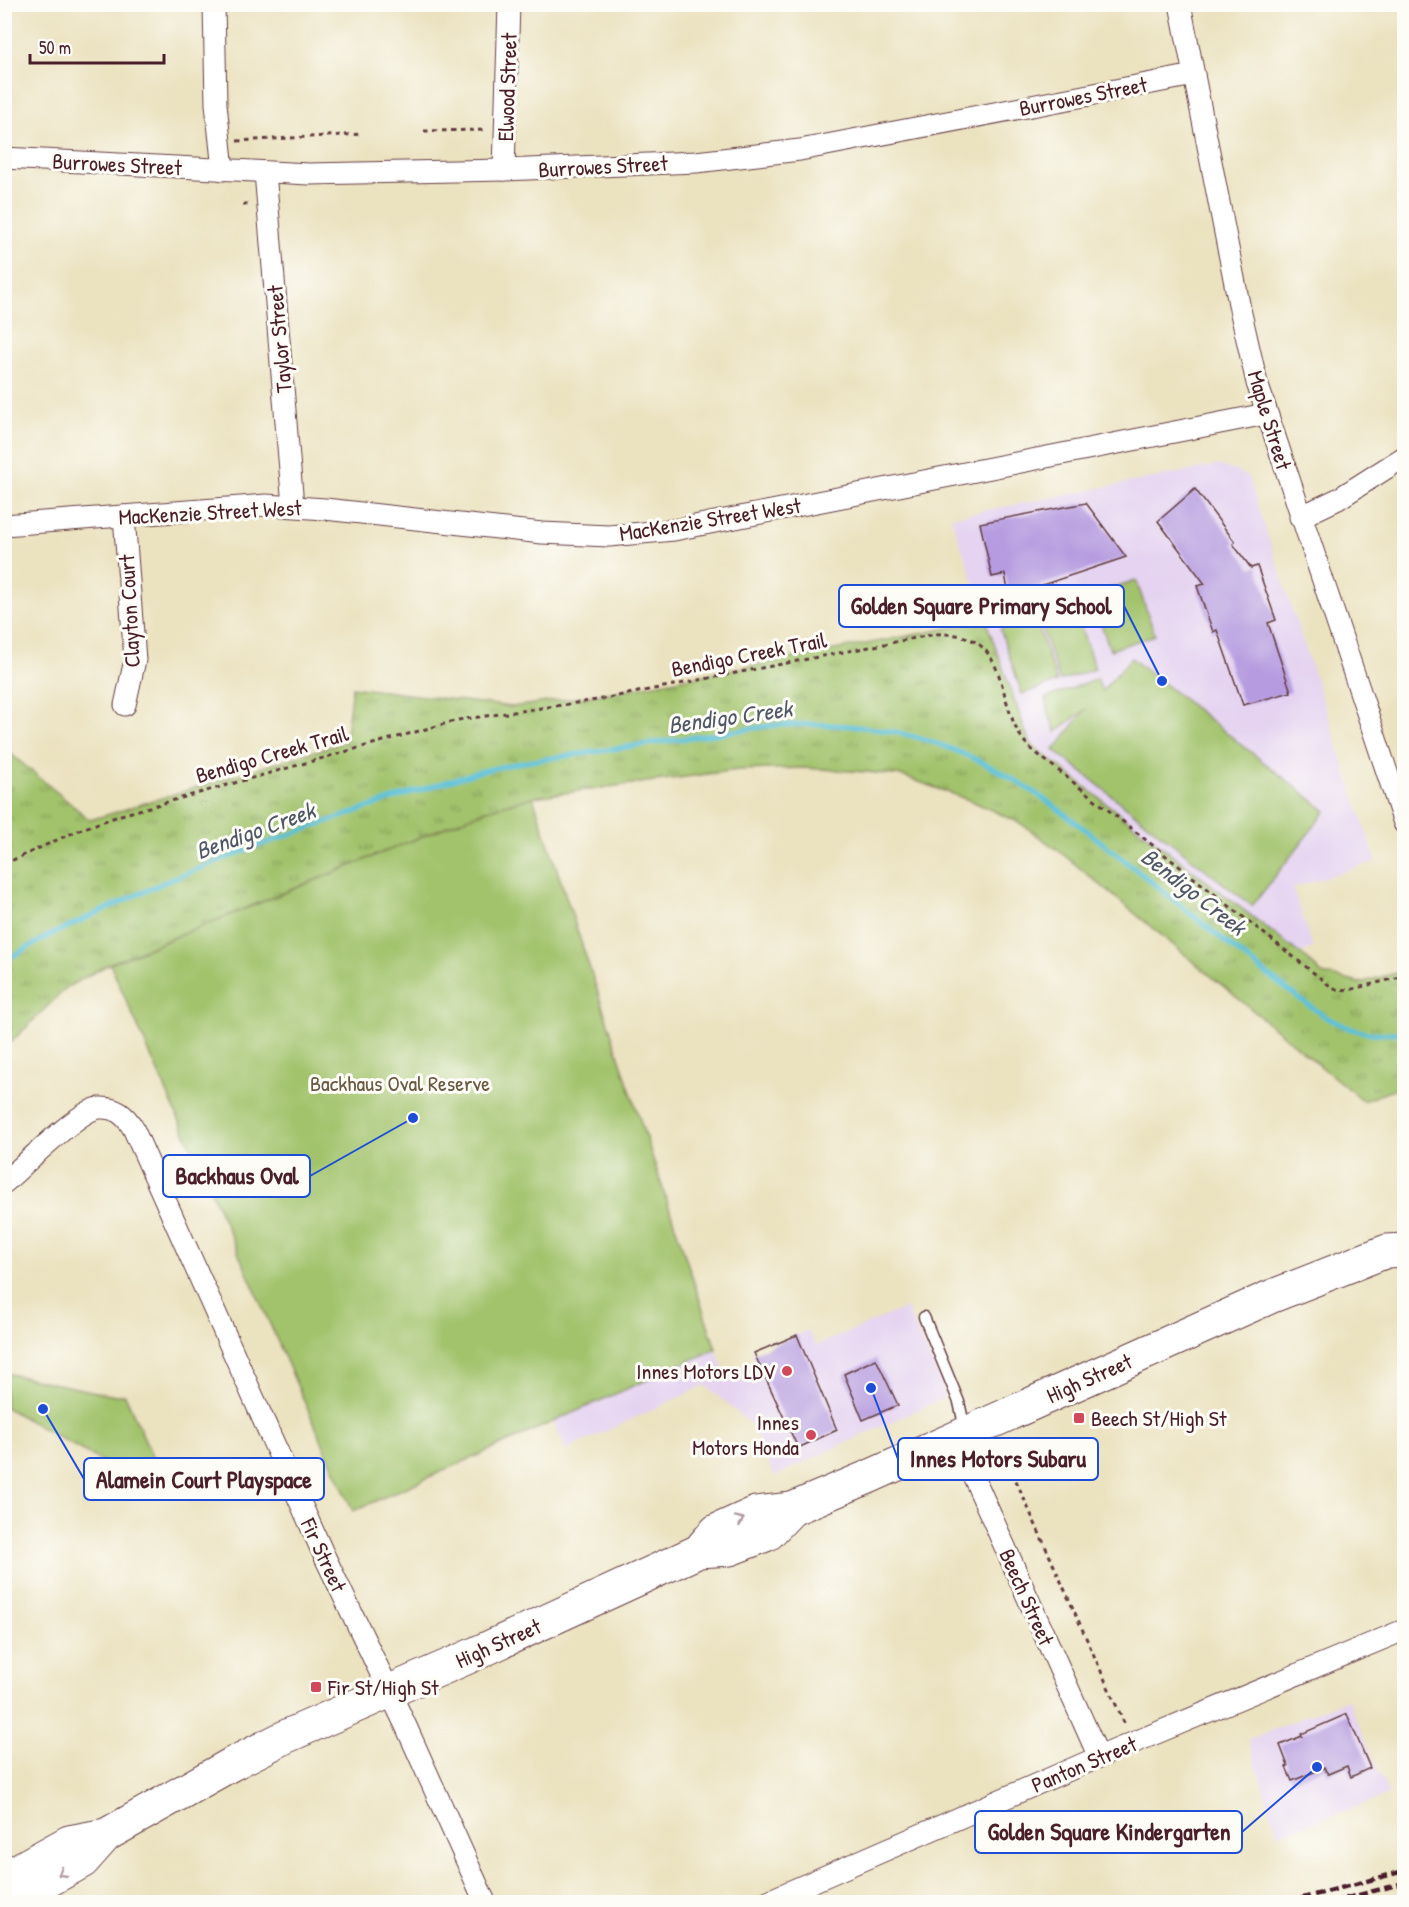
<svg xmlns="http://www.w3.org/2000/svg" width="1409" height="1907" viewBox="0 0 1409 1907" font-family="'Patrick Hand',sans-serif">
  <defs>
    <pattern id="grass-tufts" width="24" height="20" patternUnits="userSpaceOnUse" patternTransform="scale(1.5)"><rect width="24" height="20" fill="#a2c36c"/><path d="M3 7l-1-3M5 7V3M7 7l1-3M15 17l-1-3M17 17v-4M19 17l1-3" fill="none" stroke="#869e59"/></pattern>
  </defs>
  <rect width="100%" height="100%" fill="#fdfcf7"/>
  <filter id="ink" filterUnits="userSpaceOnUse"><feTurbulence type="fractalNoise" baseFrequency=".0167" numOctaves="2"/><feDisplacementMap in="SourceGraphic" scale="12" xChannelSelector="R" yChannelSelector="G"/><feConvolveMatrix kernelMatrix="1 2 1 2 8 2 1 2 1" color-interpolation-filters="sRGB"/></filter>
  <filter id="wash" filterUnits="userSpaceOnUse"><feTurbulence type="fractalNoise" baseFrequency=".008" numOctaves="4" result="noise"/><feDisplacementMap in="SourceGraphic" scale="24" xChannelSelector="R" yChannelSelector="G"/><feGaussianBlur stdDeviation="1.35" result="paint"/><feColorMatrix in="noise" values="0 0 0 0 0 0 0 0 0 0 0 0 0 0 0 0 0 1.4 0 .05"/><feComposite in="paint" operator="in"/></filter>
  <g filter="url(#wash)">
    <rect width="100%" height="100%" fill="#ebe2c0"/>
    <g fill="#e5d3f1">
      <path d="M1219,465l29,11 128,385 -83,27 20,60 -15,6 -269,-213 -78,-224z"/>
      <path d="M906,1308l37,77 1,13 -170,78 -23,-52 -46,-39 -139,65 -13,-28 163,-73 9,24 31,-10 -4,-9 56,-24 8,15z"/>
      <path d="M1348,1699l41,96 -111,40 -30,-95z"/>
    </g>
    <path fill="url(#grass-tufts)" stroke="#76714c" stroke-width="1.5" d="M986,621l43,120 6,7 273,212 14,14 38,9 44,-12v115l-41,15 -304,-250 -39,-28 -46,-21 -71,-26 -36,-4 -63,-4 -66,2 -205,27 -46,13 -378,154 -42,23 -62,61v-299l85,71 255,-78 7,-55 160,20 91,-13z"/>
    <g fill="#a2c36c" stroke="#76714c" stroke-width="1.5">
      <path d="M1136,580l19,55 -45,15 -19,-55z"/>
      <path d="M1073,605l22,64 -35,12 -22,-64z"/>
      <path d="M1035,618l22,64 -35,12 -22,-65z"/>
      <path d="M1131,658l195,153 -74,95 -198,-156 32,-41 -30,23 -7,-18 -3,-16 51,-19 5,12z"/>
      <path d="M533,797l183,552 -363,162 -243,-547 377,-154z"/>
      <path d="M5,1373l105,22h15l28,63 -31,15 -117,-66z"/>
    </g>
    <g fill="none" stroke-linecap="round" stroke-linejoin="round">
      <path stroke="#5bc1d9" stroke-width="5" d="M4,961l46,-26 117,-54 85,-33 149,-52 77,-24 40,-9 258,-38c52,-2 106,0 156,17 75,24 132,70 192,118 66,52 130,108 200,156 29,17 47,20 80,16"/>
    </g>
    <g id="blocks">
      <g fill="#b69be0">
        <path d="M1195,489l40,53 -2,2 18,24 6,-2 19,54 -8,3 23,69 -48,13 -26,-75 -4,2 -16,-46 8,-2 -47,-63z"/>
        <path d="M1086,503l40,54 -117,39 -4,-22 -13,3 -12,-54z"/>
        <path d="M797,1335l40,95 -39,18 -44,-95z"/>
        <path d="M876,1359l22,46 -35,15 -19,-46z"/>
        <path d="M1347,1714l23,54 -19,9 -4,-11 -19,8 -4,-6 -32,13 -6,-14 2,-1 -8,-21 22,-9 -1,-2z"/>
      </g>
    </g>
  </g>
  <g filter="url(#ink)">
    <use href="#blocks" fill-opacity="0" stroke="#623c41" stroke-width="1.5"/>
    <g fill="none" stroke-linecap="round" stroke-linejoin="round">
      <defs>
        <path id="service" d="M924,1317l35,85 6,27"/>
        <g id="minor">
          <path d="M214,4l2,100 7,66"/>
          <path d="M1180,4l60,305 17,74 147,440"/>
          <path d="M4,158l305,16 195,-4 192,-8 104,-12 394,-75"/>
          <path d="M504,170l5,-166"/>
          <path d="M265,172l28,334"/>
          <path d="M124,516l11,144 -10,45"/>
          <path d="M1300,517l38,-18 66,-42"/>
          <path d="M4,525l262,-20 59,4 217,24 67,3 65,-6 592,-116"/>
          <path d="M4,1183c18,-16 75,-73 95,-75 17,-1 26,7 34,20l189,423 83,173 80,178"/>
          <path d="M965,1433l6,38 128,286"/>
          <path d="M766,1902l333,-145 305,-127"/>
        </g>
        <g id="trunk">
          <path d="M703,1546l13,-15 40,-18 36,-4 81,-34 397,-178 117,-46 17,-1"/>
          <path d="M4,1878l65,-36 37,-7 126,-71 55,-28 179,-78 233,-107 31,-2 38,-15 24,-25"/>
          <path d="M10,1902l73,-41 23,-26"/>
        </g>
      </defs>
      <use href="#service" stroke="#623c41" stroke-width="13"/>
      <use href="#minor" stroke="#623c41" stroke-width="23"/>
      <use href="#trunk" stroke="#623c41" stroke-width="35"/>
      <g stroke="#623c41" stroke-width="3" stroke-dasharray="4.5 4.5" stroke-linecap="butt">
        <path d="M424,131l62,-1"/>
        <path d="M237,141l125,-7"/>
        <path d="M243,204h7"/>
        <path d="M4,864l75,-34 42,-15 337,-95 139,-20 339,-66c81,-4 55,75 94,114l299,237 7,4 13,1 55,-14"/>
        <path d="M1005,1456l120,269"/>
      </g>
      <use href="#service" stroke="#fff" stroke-width="10"/>
      <use href="#minor" stroke="#fff" stroke-width="21"/>
      <use href="#trunk" stroke="#fff" stroke-width="33"/>
      <g stroke="#4a1f2b" stroke-width="4.5" stroke-dasharray="9 4.5" stroke-linecap="butt">
        <path d="M1288,1902l116,-31"/>
        <path d="M1332,1902l72,-19"/>
      </g>
    </g>
    <defs><path id="oneway-chevron" d="M-2-3.5L2.5 0L-2 3.5" fill="none" stroke-width="1.6" stroke-linecap="round" stroke-linejoin="round" transform="scale(1.5)"/></defs>
    <g stroke="#ae9aa0">
      <use href="#oneway-chevron" transform="translate(740 1520) rotate(-24)"/>
      <use href="#oneway-chevron" transform="translate(62 1873) rotate(150)"/>
    </g>
  </g>
  <g fill="#d1495b" stroke="#fdfcf7" stroke-width="2">
    <circle cx="787" cy="1371" r="6"/>
    <rect x="1073" y="1412" width="12" height="12" rx="3"/>
    <circle cx="811" cy="1435" r="6"/>
    <rect x="310" y="1681" width="12" height="12" rx="3"/>
  </g>
  <g text-anchor="middle" dominant-baseline="central" stroke-width="6" stroke-linejoin="round" paint-order="stroke">
    <g font-size="22" fill="#4a1f2b" stroke="#fdfcf7">
      <text transform="translate(507 87) rotate(-88)">Elwood Street</text>
      <text transform="translate(1083 96) rotate(-11)">Burrowes Street</text>
      <text transform="translate(117 164) rotate(3)">Burrowes Street</text>
      <text transform="translate(603 166) rotate(-3)">Burrowes Street</text>
      <text transform="translate(279 339) rotate(-95)">Taylor Street</text>
      <text transform="translate(1270 420) rotate(73)">Maple Street</text>
      <text transform="translate(210 512) rotate(-3)">MacKenzie Street West</text>
      <text transform="translate(710 519) rotate(-9)">MacKenzie Street West</text>
      <text transform="translate(129 611) rotate(-93)">Clayton Court</text>
      <text transform="translate(749 654) rotate(-11)">Bendigo Creek Trail</text>
      <text transform="translate(272 754) rotate(-16)">Bendigo Creek Trail</text>
      <text transform="translate(1089 1378) rotate(-24)">High Street</text>
      <text transform="translate(324 1555) rotate(65)">Fir Street</text>
      <text transform="translate(1027 1597) rotate(66)">Beech Street</text>
      <text transform="translate(498 1643) rotate(-24)">High Street</text>
      <text transform="translate(1084 1764) rotate(-23)">Panton Street</text>
    </g>
    <g font-size="22" fill="#695842" stroke="#fdfcf7">
      <text x="400" y="1083">Backhaus Oval Reserve</text>
    </g>
    <g font-size="22" fill="#4a1f2b" stroke="#fdfcf7" text-anchor="end">
      <text x="775" y="1371">Innes Motors LDV</text>
      <text x="1091" y="1418" text-anchor="start">Beech St/High St</text>
      <text x="799" y="1422">Innes<tspan x="799" dy="25">Motors Honda</tspan></text>
      <text x="328" y="1687" text-anchor="start">Fir St/High St</text>
    </g>
    <g font-size="24" font-style="italic" fill="#505868" stroke="#fdfcf7">
      <text transform="translate(730 716) rotate(-8)">Bendigo Creek</text>
      <text transform="translate(255 830) rotate(-20)">Bendigo Creek</text>
      <text transform="translate(1194 891) rotate(38)">Bendigo Creek</text>
    </g>
  </g>
  <path fill="none" stroke="#1d4ed8" stroke-width="2" d="M1162 681L1124 606M413 1118L310 1176M871 1388L898 1459M43 1409L84 1479M1317 1767L1242 1832"/>
  <g fill="#1d4ed8" stroke="#fdfcf7" stroke-width="2">
    <circle cx="1162" cy="681" r="6"/>
    <circle cx="413" cy="1118" r="6"/>
    <circle cx="871" cy="1388" r="6"/>
    <circle cx="43" cy="1409" r="6"/>
    <circle cx="1317" cy="1767" r="6"/>
  </g>
  <g fill="#fdfcf7" stroke="#1d4ed8" stroke-width="2">
    <rect x="839" y="585" width="285" height="42" rx="6"/>
    <rect x="163" y="1155" width="147" height="42" rx="6"/>
    <rect x="898" y="1438" width="200" height="42" rx="6"/>
    <rect x="84" y="1458" width="240" height="42" rx="6"/>
    <rect x="975" y="1811" width="267" height="42" rx="6"/>
  </g>
  <g font-size="24" text-anchor="middle" font-weight="bold" fill="#4a1f2b">
    <text x="981" y="614">Golden Square Primary School</text>
    <text x="237" y="1184">Backhaus Oval</text>
    <text x="998" y="1467">Innes Motors Subaru</text>
    <text x="204" y="1488">Alamein Court Playspace</text>
    <text x="1109" y="1840">Golden Square Kindergarten</text>
  </g>
  <rect width="1409" height="1907" fill="none" stroke="#fdfcf7" stroke-width="24"/>
  <path d="M30 54v9h134v-9" fill="none" stroke="#4a1f2b" stroke-width="3"/>
  <text x="39" y="54" font-size="18" fill="#4a1f2b" stroke="#fdfcf7" stroke-width="4.5" paint-order="stroke">50 m</text>
</svg>
